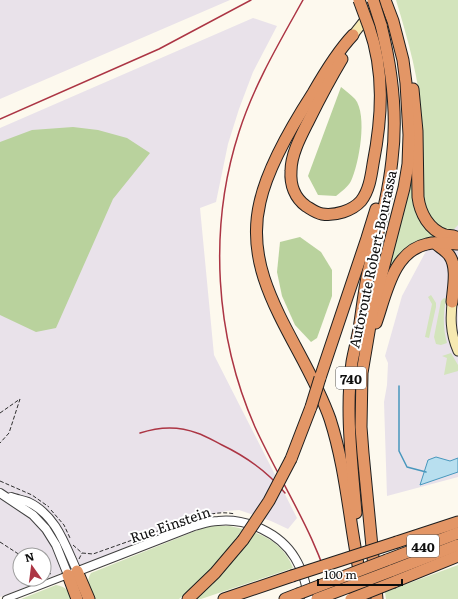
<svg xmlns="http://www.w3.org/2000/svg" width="458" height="599" viewBox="0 0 458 599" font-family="Literata,serif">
  <rect width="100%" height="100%" fill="#fdf9ee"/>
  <g fill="#e9e2ea" fill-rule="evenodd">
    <path d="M0,0h230l-230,99z"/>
    <path d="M458,0v477l-71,19 -3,-94 3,-17 1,-22 -3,-7 17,-60 38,-71z"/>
    <path d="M253,18l24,8 -24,46 -14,37 -11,35 -12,58 -16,6 14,147 83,163 -9,11 -17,-8 -32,-11 -13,1 -21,6 -205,80v-469zM20,555h24v24h-24z"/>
  </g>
  <g fill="#d3e4bc">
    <path d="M396,0h62v225l-6,6c-9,-2 -20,-8 -25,-17 -9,-18 -3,-68 -5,-91 -2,-42 -14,-83 -26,-123z"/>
    <path d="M413,154l2,47 25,36 -49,34 -3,-1 21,-86z"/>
    <path d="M431,295l5,8v4l-7,31 -4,-1 7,-33 -4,-7z"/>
    <path d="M444,298l2,1c-3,15 -3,29 1,44l-6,2 -5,-1 -2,-7 7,-36z"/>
    <path d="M451,353l7,12v6l-14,4 3,-17 -5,-2z"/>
    <path d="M212,526h18l13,3c-19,25 -39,50 -64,70h-85c-4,-10 -9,-17 -3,-26l112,-45z"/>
    <path d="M253,532c19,6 33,18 40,36l-92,31h-7z"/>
    <path d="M458,565v34h-72l-1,-7z"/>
    <path d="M56,585c10,2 13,5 16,14h-51z"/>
  </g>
  <g fill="#b9d29d">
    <path d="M341,87c5,4 10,8 14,12 13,16 4,65 -4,82 -3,6 -10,11 -15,15l-18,-1 -10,-19z"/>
    <path d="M73,127l25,3 29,8 23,15 -37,46 -57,129 -20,4 -36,-17v-173l32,-12z"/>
    <path d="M300,237l21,15 11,18v26l-15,42 -6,4 -16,-17 -13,-29 -5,-24 3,-30z"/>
  </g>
  <path fill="#b8dfef" stroke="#4897bd" d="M436,457l14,4 8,-3v14l-38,13 8,-25z"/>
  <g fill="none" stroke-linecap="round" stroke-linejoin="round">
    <path stroke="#4897bd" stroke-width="1.5" d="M399,386v65l8,16 19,5"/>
    <defs>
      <path id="minor" d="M6,599l62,-24"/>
      <g id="tertiary">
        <path d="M0,493l33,22 13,14 10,16 12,30 126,-49c8,-2 16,-5 24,-5 29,-3 62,12 77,37 8,13 11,27 14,41"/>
        <path d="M11,497c5,2 12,3 17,5 28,13 37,43 49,69"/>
      </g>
      <g id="secondary">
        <path d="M353,35l11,-14 15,-16"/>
        <path d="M453,296c-3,20 -3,37 5,55"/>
      </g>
      <g id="motorway">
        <path d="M353,35c-16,17 -28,37 -40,58 -20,31 -45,73 -53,109 -6,25 -4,51 4,76 16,49 49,92 66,141 10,31 15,63 20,96 4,28 9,56 14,84"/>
        <path d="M342,59c-12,20 -23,41 -33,61 -8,16 -18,34 -18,51 -1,14 4,27 15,35 5,3 10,7 16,8 13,2 30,-3 39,-13 8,-10 10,-24 12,-37 9,-46 12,-92 -4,-137"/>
        <path d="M413,89l4,42 1,66c2,16 11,33 27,38 5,1 9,0 13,3"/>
        <path d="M435,243c4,4 10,7 14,12 9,12 4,34 3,47"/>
        <path d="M376,323c10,-28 17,-72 51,-79 10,-3 21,0 31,0"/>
        <path d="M320,378l47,-140 9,-29"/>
        <path d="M291,459l20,-52"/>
        <path d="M356,513c-4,-50 -11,-102 -4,-151 2,-11 5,-22 7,-33 3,-19 5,-38 9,-57 9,-37 20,-74 24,-112 6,-46 0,-91 -11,-135"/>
        <path d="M397,542l61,-20"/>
        <path d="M387,560l71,-27"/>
        <path d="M77,571l12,28"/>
        <path d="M391,571l67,-26"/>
        <path d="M68,575l9,24"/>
        <path d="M394,582l64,-26"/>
        <path d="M188,599l27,-26 28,-33"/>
        <path d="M224,599l68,-23"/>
        <path d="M285,599l13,-5"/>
        <path d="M377,599l-14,-146 -2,-26 1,-54 11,-65 31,-120 4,-24 1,-29 -3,-52 -3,-23 -10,-39 -8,-21"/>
      </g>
    </defs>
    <use href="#minor" stroke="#404040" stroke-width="8"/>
    <use href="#tertiary" stroke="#404040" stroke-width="10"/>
    <use href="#secondary" stroke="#2f2f2f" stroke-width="11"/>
    <use href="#motorway" stroke="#1e1e1e" stroke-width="13"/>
    <g stroke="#2f2f2f" stroke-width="1" stroke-dasharray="4 2" stroke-linecap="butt">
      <path d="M0,413l20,-14 -11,34 -9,10"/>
      <path d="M0,481l32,14 17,12"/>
      <path d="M51,510l13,15 6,13"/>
      <path d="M194,519c13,-5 27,-8 41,-5"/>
      <path d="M0,542l20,13"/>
      <path d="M73,545l9,8 11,1 90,-32"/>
      <path d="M79,559l3,-6"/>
      <path d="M44,570l7,4"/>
    </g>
    <use href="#minor" stroke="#fff" stroke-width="6"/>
    <use href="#tertiary" stroke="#fff" stroke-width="8"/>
    <use href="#secondary" stroke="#f6e9b1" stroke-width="9"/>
    <use href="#motorway" stroke="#e39666" stroke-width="11"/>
    <g stroke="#ac3544" stroke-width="1.5">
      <path d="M303,0c-24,43 -49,85 -64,132 -31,96 -24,204 16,295 26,57 63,110 78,172"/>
      <path d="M0,119l159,-70 92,-49"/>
      <path d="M140,433c18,-6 39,-7 57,0 9,3 17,8 25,12 25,12 45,26 63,48"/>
    </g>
    <defs>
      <g id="motorway-bridge">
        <path d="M359,0l10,27"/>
        <path d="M373,0l8,25"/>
        <path d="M311,407l9,-29"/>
        <path d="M243,540l26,-39 22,-42"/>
        <path d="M292,576l105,-34"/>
        <path d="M298,594l89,-34"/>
        <path d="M317,599l74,-28"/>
        <path d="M351,599l43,-17"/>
      </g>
    </defs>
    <use href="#motorway-bridge" stroke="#1e1e1e" stroke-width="13" stroke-linecap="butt"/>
    <use href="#motorway-bridge" stroke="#e39666" stroke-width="11"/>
  </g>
  <g text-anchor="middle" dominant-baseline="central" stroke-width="4" stroke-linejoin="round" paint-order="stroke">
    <g fill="#fff" stroke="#565656" stroke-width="1">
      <rect x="336" y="367" width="30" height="22" rx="3"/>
      <rect x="407" y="535" width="32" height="22" rx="3"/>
    </g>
    <g font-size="13" font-weight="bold" fill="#0d0d0d">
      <text x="351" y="378">740</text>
      <text x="423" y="546">440</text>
    </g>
    <g font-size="14" fill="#0d0d0d" stroke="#fff">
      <text transform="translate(372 259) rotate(-78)">Autoroute Robert-Bourassa</text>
      <text transform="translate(170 524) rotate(-19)">Rue Einstein</text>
    </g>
  </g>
  <g transform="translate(32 567) rotate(346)"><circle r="19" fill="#ffffff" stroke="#9e9e9e"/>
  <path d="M0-3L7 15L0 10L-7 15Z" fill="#ac3544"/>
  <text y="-6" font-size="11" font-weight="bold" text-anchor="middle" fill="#0d0d0d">N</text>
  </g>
  <path d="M318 579v6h84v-6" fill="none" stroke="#0d0d0d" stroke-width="2"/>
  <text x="324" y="579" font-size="12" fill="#0d0d0d" stroke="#ffffff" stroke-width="3" paint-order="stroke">100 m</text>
</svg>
